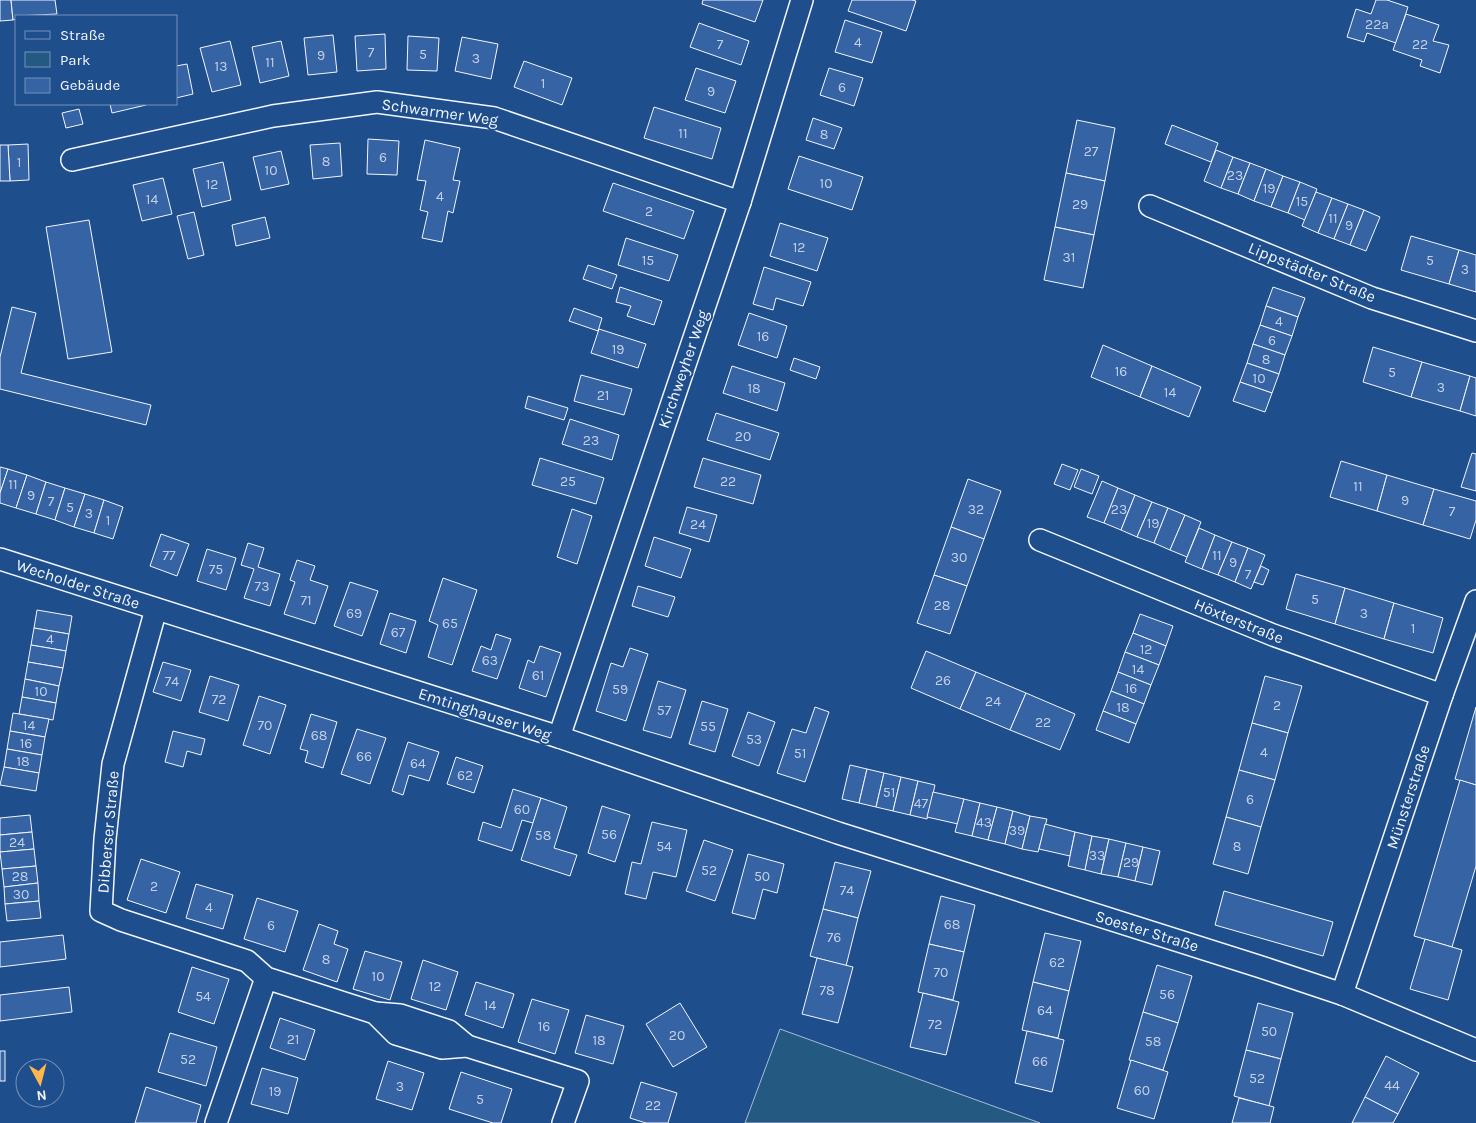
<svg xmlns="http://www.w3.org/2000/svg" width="1476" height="1123" viewBox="0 0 1476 1123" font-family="Karla,sans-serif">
  <rect width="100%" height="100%" fill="#1f4e8c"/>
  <path fill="#245a82" stroke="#a8bbd7" d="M780,1029l260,94h-295z"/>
  <g fill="#3563a3" stroke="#f2f6ff">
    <path d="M0,0h11l2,20 -13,1z"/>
    <path d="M11,0h44l2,14 -41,2v3l-3,1z"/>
    <path d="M703,0h60l-8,22 -53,-18z"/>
    <path d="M852,0h60l4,1 -10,30 -58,-20z"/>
    <path d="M1376,0h11l21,7 -12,36 -29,-10 -3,9 -17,-5 9,-28 15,5z"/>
    <path d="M1406,14l33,11 -6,16 16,4 -9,28 -20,-7 2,-6 -29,-10z"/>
    <path d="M845,20l37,12 -10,31 -37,-11z"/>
    <path d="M699,23l50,18 -8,24 -51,-18z"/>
    <path d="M385,34l1,35 -29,2 -2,-35z"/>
    <path d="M333,35l4,37 -29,3 -4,-37z"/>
    <path d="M408,36l31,2 -2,33 -30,-1z"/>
    <path d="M462,37l36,7 -7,35 -36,-8z"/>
    <path d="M230,41l11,44 -29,7 -12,-44z"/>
    <path d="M281,41l8,35 -29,7 -8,-36z"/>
    <path d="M524,61l48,17 -10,27 -48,-18z"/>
    <path d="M187,64l6,30 -17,4v-32z"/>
    <path d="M696,68l40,13 -11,32 -40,-13z"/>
    <path d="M829,68l34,10 -9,28 -34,-11z"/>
    <path d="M110,104h36v1l-34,8z"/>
    <path d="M654,107l67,21 -9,31 -68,-21z"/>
    <path d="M79,109l4,15 -17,4 -4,-15z"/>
    <path d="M813,118l29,10 -8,21 -28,-9z"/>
    <path d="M1077,120l38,8 -10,53 -39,-8z"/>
    <path d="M1172,125l46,18 -7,19 -46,-18z"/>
    <path d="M368,139l31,2 -2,34 -30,-1z"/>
    <path d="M425,140l35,8 -7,32 7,1 -7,32 -5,-2 -6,31 -20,-4 6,-26 -8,-2 6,-29 -9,-1z"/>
    <path d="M340,143l2,33 -29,3 -3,-34z"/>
    <path d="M28,144l1,36 -19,1 -2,-36z"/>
    <path d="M0,145h8l2,36h-10z"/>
    <path d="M1216,150l17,7 -12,31 -17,-7z"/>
    <path d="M281,151l8,33 -28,6 -8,-33z"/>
    <path d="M799,156l64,21 -11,33 -64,-21z"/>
    <path d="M1233,157l17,6 -12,31 -17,-6z"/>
    <path d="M223,162l8,38 -29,7 -9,-38z"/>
    <path d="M1250,163l16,6 -12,32 -16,-7z"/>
    <path d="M1266,169l17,7 -12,31 -17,-6z"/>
    <path d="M1066,173l39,8 -11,54 -39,-8z"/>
    <path d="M1283,176l17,6 -12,31 -17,-6z"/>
    <path d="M163,178l9,36 -30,7 -9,-36z"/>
    <path d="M1300,182l17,7 -12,31 -17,-7z"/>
    <path d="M613,183l81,28 -10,28 -81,-28z"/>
    <path d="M1316,192l16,6 -14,35 -16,-7z"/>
    <path d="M1332,198l16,6 -14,35 -16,-6z"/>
    <path d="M1348,204l16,6 -14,35 -16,-6z"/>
    <path d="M1364,210l16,7 -14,34 -16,-6z"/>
    <path d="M194,212l10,43 -16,4 -11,-43z"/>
    <path d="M265,217l5,21 -34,8 -4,-21z"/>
    <path d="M89,220l23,132 -44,7 -22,-132z"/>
    <path d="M780,223l48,15 -11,33 -47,-15z"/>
    <path d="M1055,227l39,8 -11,53 -39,-8z"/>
    <path d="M1411,236l48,14 -10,34 -48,-14z"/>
    <path d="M626,238l52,17 -9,26 -51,-16z"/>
    <path d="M1459,250l17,5v37l-27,-8z"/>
    <path d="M588,265l29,10 -5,14 -29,-10z"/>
    <path d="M764,267l47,15 -8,24 -27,-8 -3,12 -20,-6z"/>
    <path d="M620,287l42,14 -8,24 -27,-9 4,-10 -15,-4z"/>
    <path d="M1273,287l32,11 -7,19 -32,-11z"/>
    <path d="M1266,306l32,11 -6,19 -32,-11z"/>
    <path d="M12,307l24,6 -15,60 130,32 -5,20 -146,-36v-32z"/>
    <path d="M574,308l28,10 -4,13 -29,-10z"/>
    <path d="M749,313l38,13 -10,32 -39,-13z"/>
    <path d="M1260,325l32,11 -7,19 -32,-11z"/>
    <path d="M599,329l47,15 -8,24 -47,-15z"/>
    <path d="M1253,344l32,11 -6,19 -32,-11z"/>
    <path d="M1103,345l49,21 -12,31 -49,-20z"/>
    <path d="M1373,347l49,15 -11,35 -48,-15z"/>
    <path d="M794,358l26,9 -4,12 -26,-9z"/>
    <path d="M1422,362l48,14 -10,35 -49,-14z"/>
    <path d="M1247,363l32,11 -7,19 -32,-11z"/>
    <path d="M732,366l53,17 -8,28 -54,-18z"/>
    <path d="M1152,366l49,21 -12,30 -49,-20z"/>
    <path d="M581,375l51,14 -8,26 -50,-14z"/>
    <path d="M1470,376l6,2v38l-16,-5z"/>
    <path d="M1240,382l32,11 -7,19 -32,-11z"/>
    <path d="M528,396l40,12 -4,12 -39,-12z"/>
    <path d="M716,413l63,20 -9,27 -63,-20z"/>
    <path d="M570,419l49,16 -7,25 -50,-16z"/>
    <path d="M1472,453l4,1v37l-15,-4z"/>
    <path d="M540,458l64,20 -8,26 -64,-19z"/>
    <path d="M703,458l58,17 -8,29 -59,-17z"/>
    <path d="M1341,461l46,14 -10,36 -47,-14z"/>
    <path d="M1062,464l16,6 -8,20 -16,-6z"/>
    <path d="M0,467l8,2 -8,24z"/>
    <path d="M8,469l19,6 -11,33 -16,-5v-10z"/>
    <path d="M1081,469l18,7 -7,18 -18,-7z"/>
    <path d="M27,475l19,7 -10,32 -20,-6z"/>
    <path d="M1387,475l47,14 -11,36 -46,-14z"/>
    <path d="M968,479l33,12 -17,48 -33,-12z"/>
    <path d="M1102,481l16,7 -14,35 -17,-6z"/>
    <path d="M46,482l19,6 -10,32 -19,-6z"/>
    <path d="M65,488l20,6 -11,33 -19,-7z"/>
    <path d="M1118,488l17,7 -14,35 -17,-7z"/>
    <path d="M1434,489l42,12v19l-6,19 -47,-14z"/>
    <path d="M85,494l19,6 -10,33 -20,-6z"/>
    <path d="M1135,495l17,7 -15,35 -16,-7z"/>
    <path d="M104,500l19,7 -10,32 -19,-6z"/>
    <path d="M1152,502l16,6 -14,35 -17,-6z"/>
    <path d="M687,507l30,8 -8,27 -30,-9z"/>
    <path d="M1168,508l17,7 -15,35 -16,-7z"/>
    <path d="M572,509l20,7 -15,48 -20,-7z"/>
    <path d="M1185,515l16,7 -14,35 -17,-7z"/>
    <path d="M951,527l33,12 -17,47 -33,-11z"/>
    <path d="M1199,528l16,7 -13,34 -17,-7z"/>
    <path d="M161,534l28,10 -12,32 -27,-10z"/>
    <path d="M1215,535l17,7 -14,33 -16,-6z"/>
    <path d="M654,537l37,12 -10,29 -36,-12z"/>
    <path d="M1232,542l16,6 -13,34 -17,-7z"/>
    <path d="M248,543l16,5 -6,19 22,7 -10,32 -26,-8 10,-29 -13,-4z"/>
    <path d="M1248,548l17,7 -14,34 -16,-7z"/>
    <path d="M207,549l29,9 -10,32 -29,-9z"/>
    <path d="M297,560l18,6 -5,14 18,6 -13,38 -31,-10 11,-32 -5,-2z"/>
    <path d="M1261,566l8,4 -6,15 -9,-3z"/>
    <path d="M1296,574l49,14 -10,36 -49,-15z"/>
    <path d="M934,575l33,11 -17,48 -33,-11z"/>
    <path d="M443,578l34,12 -25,75 -24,-8 10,-32 -9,-4z"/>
    <path d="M350,582l28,9 -16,45 -28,-10z"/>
    <path d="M638,586l37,11 -7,20 -36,-11z"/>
    <path d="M1345,588l49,15 -10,36 -49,-15z"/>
    <path d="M1394,603l49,15 -10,35 -49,-14z"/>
    <path d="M37,610l35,6 -3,18 -35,-6z"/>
    <path d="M390,613l26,8 -10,32 -26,-9z"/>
    <path d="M1140,614l33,12 -7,20 -33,-13z"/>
    <path d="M34,628l35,6 -3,17 -35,-6z"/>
    <path d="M1133,633l33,13 -7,19 -34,-13z"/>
    <path d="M496,634l15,5 -14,40 -25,-8 9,-25 10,4z"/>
    <path d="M31,645l35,6 -3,17 -35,-6z"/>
    <path d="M540,646l21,7 -15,44 -27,-9 9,-28 6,3z"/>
    <path d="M630,648l18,6 -22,67 -30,-10 15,-48 12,4z"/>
    <path d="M926,651l50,21 -16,37 -49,-21z"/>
    <path d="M1125,652l34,13 -8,20 -33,-13z"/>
    <path d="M28,662l35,6 -4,18 -34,-7z"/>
    <path d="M163,662l28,8 -10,31 -28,-9z"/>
    <path d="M976,672l50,21 -16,37 -50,-21z"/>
    <path d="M1118,672l33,13 -7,19 -33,-13z"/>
    <path d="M210,676l29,9 -11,36 -29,-9z"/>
    <path d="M1265,676l37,10 -14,47 -36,-10z"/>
    <path d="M25,679l34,7 -3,17 -34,-6z"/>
    <path d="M658,681l28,9 -15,48 -28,-8z"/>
    <path d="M1111,691l33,13 -8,20 -33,-13z"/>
    <path d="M1026,693l49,21 -15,36 -50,-20z"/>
    <path d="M259,696l27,9 -16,49 -27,-9z"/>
    <path d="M22,697l34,6 -3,17 -34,-6z"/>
    <path d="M702,701l26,8 -13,43 -26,-8z"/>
    <path d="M815,707l14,5 -24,70 -28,-9 15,-44 14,4z"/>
    <path d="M1476,707v78l-21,-6z"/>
    <path d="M1103,711l33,13 -7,19 -33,-13z"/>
    <path d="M748,712l27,10 -16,44 -27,-10z"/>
    <path d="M13,713l36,6 -4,18 -35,-6z"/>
    <path d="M311,714l26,8 -14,46 -18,-6 3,-11 -8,-2z"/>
    <path d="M1252,723l36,10 -13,47 -36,-10z"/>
    <path d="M357,729l29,9 -16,46 -29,-10z"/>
    <path d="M10,731l35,6 -3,18 -35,-6z"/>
    <path d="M173,731l32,8 -4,16 -14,-4 -4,16 -18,-5z"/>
    <path d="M408,742l31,10 -10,29 -20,-6 -6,20 -11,-4z"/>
    <path d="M7,749l35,6 -3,18 -35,-6z"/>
    <path d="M456,757l27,9 -9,27 -27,-9z"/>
    <path d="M850,765l17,4 -8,34 -17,-4z"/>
    <path d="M4,767l35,6 -3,18 -36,-6z"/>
    <path d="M867,769l17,4 -8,34 -17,-4z"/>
    <path d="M1239,770l36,10 -14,47 -35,-10z"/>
    <path d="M884,773l17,4 -8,34 -17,-4z"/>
    <path d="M901,777l17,4 -8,34 -17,-4z"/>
    <path d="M1460,780l16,5v81l-24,81 -38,-11z"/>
    <path d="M918,781l17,4 -8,34 -17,-4z"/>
    <path d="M513,789l28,9 -8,25 -11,-3 -10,31 -34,-11 5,-18 18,6z"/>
    <path d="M933,792l31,7 -6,25 -31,-7z"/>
    <path d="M541,798l26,9 -13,41 23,7 -7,21 -49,-16z"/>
    <path d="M964,799l16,4 -8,33 -17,-4z"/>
    <path d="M980,803l17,4 -9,33 -16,-4z"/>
    <path d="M602,806l28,9 -15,47 -27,-9z"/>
    <path d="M997,807l16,4 -8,33 -17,-4z"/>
    <path d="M1013,811l17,5 -8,33 -17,-5z"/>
    <path d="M30,815l2,17 -32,3v-17z"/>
    <path d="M1030,816l17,3 -9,33 -16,-3z"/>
    <path d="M1226,817l35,10 -13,47 -35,-10z"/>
    <path d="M652,822l35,8 -11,47 -23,-5 -7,27 -21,-5 7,-32 9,2z"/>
    <path d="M1045,824l30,8 -5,24 -31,-7z"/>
    <path d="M32,832l2,17 -34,3v-17z"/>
    <path d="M1075,832l17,4 -7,34 -17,-4z"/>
    <path d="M1092,836l17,3 -8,35 -16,-4z"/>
    <path d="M1109,839l17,4 -8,34 -17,-3z"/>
    <path d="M704,840l29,10 -18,51 -29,-10z"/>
    <path d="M1126,843l17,4 -8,34 -17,-4z"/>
    <path d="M1143,847l17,4 -8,34 -17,-4z"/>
    <path d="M34,849l2,17 -34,3 -2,-17z"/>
    <path d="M748,854l36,10 -7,29 -14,-4 -8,30 -23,-6z"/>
    <path d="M141,859l39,13 -14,41 -39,-13z"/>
    <path d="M835,862l36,9 -13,47 -35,-9z"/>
    <path d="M36,866l2,17 -34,4 -2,-18z"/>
    <path d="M38,883l1,18 -34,3 -1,-17z"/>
    <path d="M196,884l37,11 -10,34 -37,-11z"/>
    <path d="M1224,891l109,31 -10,34 -108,-31z"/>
    <path d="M941,896l34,9 -11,47 -35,-8z"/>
    <path d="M257,898l41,13 -13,41 -41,-13z"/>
    <path d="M39,901l2,17 -34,3 -2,-17z"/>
    <path d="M823,909l35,9 -12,48 -36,-10z"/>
    <path d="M319,924l19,7 -4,13 14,5 -11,33 -34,-12z"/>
    <path d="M1045,933l36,8 -12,50 -36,-9z"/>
    <path d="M63,935l3,24 -66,8v-25z"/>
    <path d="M1425,939l37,11 -14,50 -38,-11z"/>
    <path d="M929,944l35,8 -11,48 -35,-8z"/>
    <path d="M365,951l37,11 -12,38 -37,-11z"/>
    <path d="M817,958l36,9 -15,56 -36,-9z"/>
    <path d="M423,960l35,12 -12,38 -35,-11z"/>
    <path d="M1157,965l35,11 -14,47 -35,-11z"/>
    <path d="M192,967l37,12 -15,45 -36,-12z"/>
    <path d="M476,982l38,12 -11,34 -38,-13z"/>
    <path d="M1033,982l36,9 -11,47 -36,-8z"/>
    <path d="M69,987l3,25 -72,9v-26z"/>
    <path d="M923,993l36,9 -13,53 -36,-8z"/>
    <path d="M532,999l37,11 -14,44 -37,-12z"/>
    <path d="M680,1003l27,44 -34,20 -27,-43z"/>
    <path d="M1258,1003l35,10 -12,46 -35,-9z"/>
    <path d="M1143,1012l35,11 -15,47 -34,-10z"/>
    <path d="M586,1015l38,11 -11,38 -38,-11z"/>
    <path d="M280,1018l35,12 -10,30 -35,-12z"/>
    <path d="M1027,1031l37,9 -12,52 -37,-9z"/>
    <path d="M170,1033l47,14 -11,39 -48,-14z"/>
    <path d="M1246,1050l35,9 -12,47 -35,-10z"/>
    <rect x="0" y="1051" width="5" height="30"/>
    <path d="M1386,1056l33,17 -21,41 -33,-17z"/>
    <path d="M1131,1060l37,12 -14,47 -37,-11z"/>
    <path d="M388,1061l36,12 -12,37 -36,-11z"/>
    <path d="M262,1068l36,10 -10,36 -37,-10z"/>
    <path d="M461,1072l51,17 -11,34h-8l-44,-14z"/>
    <path d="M641,1082l36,11 -9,30h-22l-16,-5z"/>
    <path d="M146,1087l55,18 -5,18h-61z"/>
    <path d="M1365,1097l33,17 -5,9h-41z"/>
    <path d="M1239,1098l35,9 -4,16h-38z"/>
  </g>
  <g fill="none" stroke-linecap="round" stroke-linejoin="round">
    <defs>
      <g id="minor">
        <path d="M72,160l201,-44 104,-14 117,16 246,84"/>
        <path d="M1150,206l222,92 104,33"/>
        <path d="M1040,540l233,95 169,60"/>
        <path d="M0,559l559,178 279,96 423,134 81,27 134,56"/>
        <path d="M156,609l-43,155 -8,75 -4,72 20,9 126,41 19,17 109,35 21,21 46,14 25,-2 111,35 -15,42"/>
        <path d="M559,737l181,-535 62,-202"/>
        <path d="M1342,994l100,-299 34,-94"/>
        <path d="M375,1013l25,2 49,16 18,15"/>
        <path d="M216,1123l50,-145"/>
      </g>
    </defs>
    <use href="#minor" stroke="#f2f6ff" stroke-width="24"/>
    <use href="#minor" stroke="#1f4e8c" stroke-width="21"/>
  </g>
  <g text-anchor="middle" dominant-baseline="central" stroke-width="4" stroke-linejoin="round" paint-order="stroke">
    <g font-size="14" fill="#c3d1e8">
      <text x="1377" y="24">22a</text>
      <text x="858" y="42">4</text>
      <text x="720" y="44">7</text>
      <text x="1420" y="44">22</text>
      <text x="371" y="52">7</text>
      <text x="423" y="54">5</text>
      <text x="321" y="55">9</text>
      <text x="476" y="58">3</text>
      <text x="270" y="62">11</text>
      <text x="221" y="66">13</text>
      <text x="543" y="83">1</text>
      <text x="842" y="87">6</text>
      <text x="711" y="91">9</text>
      <text x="683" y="133">11</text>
      <text x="824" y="134">8</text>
      <text x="1091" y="151">27</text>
      <text x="383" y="157">6</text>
      <text x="326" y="161">8</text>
      <text x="19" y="162">1</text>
      <text x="271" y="170">10</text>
      <text x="1235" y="175">23</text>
      <text x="826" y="183">10</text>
      <text x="212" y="184">12</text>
      <text x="1269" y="188">19</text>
      <text x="440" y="196">4</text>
      <text x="152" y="199">14</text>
      <text x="1302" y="201">15</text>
      <text x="1080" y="204">29</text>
      <text x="649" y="211">2</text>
      <text x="1333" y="218">11</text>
      <text x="1349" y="225">9</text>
      <text x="799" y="247">12</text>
      <text x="1069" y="257">31</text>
      <text x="648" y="260">15</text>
      <text x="1430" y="260">5</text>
      <text x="1465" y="269">3</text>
      <text x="1279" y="321">4</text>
      <text x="763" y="336">16</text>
      <text x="1272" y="340">6</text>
      <text x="618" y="349">19</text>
      <text x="1266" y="359">8</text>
      <text x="1121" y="371">16</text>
      <text x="1392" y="372">5</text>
      <text x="1259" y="378">10</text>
      <text x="1441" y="387">3</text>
      <text x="754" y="388">18</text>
      <text x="1170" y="392">14</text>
      <text x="603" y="395">21</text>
      <text x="743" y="436">20</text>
      <text x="591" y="440">23</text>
      <text x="568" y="481">25</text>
      <text x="728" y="481">22</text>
      <text x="13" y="484">11</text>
      <text x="1358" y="486">11</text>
      <text x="31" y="495">9</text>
      <text x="1405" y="500">9</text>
      <text x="51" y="501">7</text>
      <text x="70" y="507">5</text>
      <text x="976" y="509">32</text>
      <text x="1119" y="509">23</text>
      <text x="1452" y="511">7</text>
      <text x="89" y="513">3</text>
      <text x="108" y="520">1</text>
      <text x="1153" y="523">19</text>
      <text x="698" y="524">24</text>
      <text x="169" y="555">77</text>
      <text x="1217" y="555">11</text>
      <text x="959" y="557">30</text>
      <text x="1233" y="562">9</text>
      <text x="216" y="569">75</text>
      <text x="1248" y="574">7</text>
      <text x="262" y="586">73</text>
      <text x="1315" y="599">5</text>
      <text x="306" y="600">71</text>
      <text x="942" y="605">28</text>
      <text x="354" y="613">69</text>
      <text x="1364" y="613">3</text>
      <text x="450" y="623">65</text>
      <text x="1413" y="628">1</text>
      <text x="398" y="632">67</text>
      <text x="50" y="639">4</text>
      <text x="1146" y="649">12</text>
      <text x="490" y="660">63</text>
      <text x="1138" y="669">14</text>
      <text x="538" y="675">61</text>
      <text x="943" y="680">26</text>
      <text x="172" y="681">74</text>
      <text x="1131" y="688">16</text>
      <text x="620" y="689">59</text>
      <text x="41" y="691">10</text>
      <text x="219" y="699">72</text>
      <text x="993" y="701">24</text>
      <text x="1277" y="705">2</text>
      <text x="1123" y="707">18</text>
      <text x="664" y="710">57</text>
      <text x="1043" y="722">22</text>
      <text x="29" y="725">14</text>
      <text x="265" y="725">70</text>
      <text x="708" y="726">55</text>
      <text x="319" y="735">68</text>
      <text x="754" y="739">53</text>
      <text x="26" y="743">16</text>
      <text x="1264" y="752">4</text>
      <text x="800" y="753">51</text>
      <text x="364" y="756">66</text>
      <text x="23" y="761">18</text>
      <text x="418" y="763">64</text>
      <text x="465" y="775">62</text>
      <text x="889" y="792">51</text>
      <text x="1250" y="799">6</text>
      <text x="921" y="803">47</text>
      <text x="522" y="809">60</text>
      <text x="984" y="822">43</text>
      <text x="1017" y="830">39</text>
      <text x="609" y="834">56</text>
      <text x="543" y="835">58</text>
      <text x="17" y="842">24</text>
      <text x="664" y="846">54</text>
      <text x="1237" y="846">8</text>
      <text x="1097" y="855">33</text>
      <text x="1131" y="862">29</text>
      <text x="709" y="870">52</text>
      <text x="20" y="876">28</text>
      <text x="762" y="876">50</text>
      <text x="154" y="886">2</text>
      <text x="847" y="890">74</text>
      <text x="21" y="894">30</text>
      <text x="209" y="907">4</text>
      <text x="952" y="924">68</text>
      <text x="271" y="925">6</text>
      <text x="834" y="937">76</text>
      <text x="326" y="959">8</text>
      <text x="1057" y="962">62</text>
      <text x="941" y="972">70</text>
      <text x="378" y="976">10</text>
      <text x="435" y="986">12</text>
      <text x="827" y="990">78</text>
      <text x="1167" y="994">56</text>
      <text x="203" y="996">54</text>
      <text x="490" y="1005">14</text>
      <text x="1045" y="1010">64</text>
      <text x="935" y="1024">72</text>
      <text x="544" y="1026">16</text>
      <text x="1269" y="1031">50</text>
      <text x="677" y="1035">20</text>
      <text x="293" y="1039">21</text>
      <text x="599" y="1040">18</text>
      <text x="1153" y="1041">58</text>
      <text x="188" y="1059">52</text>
      <text x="1040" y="1061">66</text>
      <text x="1257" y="1078">52</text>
      <text x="1392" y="1085">44</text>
      <text x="400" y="1086">3</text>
      <text x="1142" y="1090">60</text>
      <text x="275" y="1091">19</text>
      <text x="480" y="1099">5</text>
      <text x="653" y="1105">22</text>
    </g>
    <g font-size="16" fill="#f2f6ff" stroke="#1f4e8c">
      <text transform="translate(440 112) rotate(8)">Schwarmer Weg</text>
      <text transform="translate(1312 272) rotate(22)">Lippstädter Straße</text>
      <text transform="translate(683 369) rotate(-71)">Kirchweyher Weg</text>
      <text transform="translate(78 584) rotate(18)">Wecholder Straße</text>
      <text transform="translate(1239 621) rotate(22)">Höxterstraße</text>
      <text transform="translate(485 714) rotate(18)">Emtinghauser Weg</text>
      <text transform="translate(1408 797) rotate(-72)">Münsterstraße</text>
      <text transform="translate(108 832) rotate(-85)">Dibberser Straße</text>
      <text transform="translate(1147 931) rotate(17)">Soester Straße</text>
    </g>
  </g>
  <rect x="15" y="15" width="162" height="90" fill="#1f4e8c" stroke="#7391ba"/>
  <rect x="25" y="31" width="25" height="8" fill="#1f4e8c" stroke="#7391ba"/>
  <text x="60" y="40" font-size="15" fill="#f2f6ff">Straße</text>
  <rect x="25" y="52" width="25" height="15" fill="#245a82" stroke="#7391ba"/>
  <text x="60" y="65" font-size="15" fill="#f2f6ff">Park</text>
  <rect x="25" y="78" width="25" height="15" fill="#3563a3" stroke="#7391ba"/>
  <text x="60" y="90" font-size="15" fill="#f2f6ff">Gebäude</text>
  <g transform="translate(40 1083) rotate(173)"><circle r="24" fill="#1f4e8c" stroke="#7391ba"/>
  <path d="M0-4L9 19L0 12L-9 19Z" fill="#ffb74d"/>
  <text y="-8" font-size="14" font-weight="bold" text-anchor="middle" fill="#f2f6ff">N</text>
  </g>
</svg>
